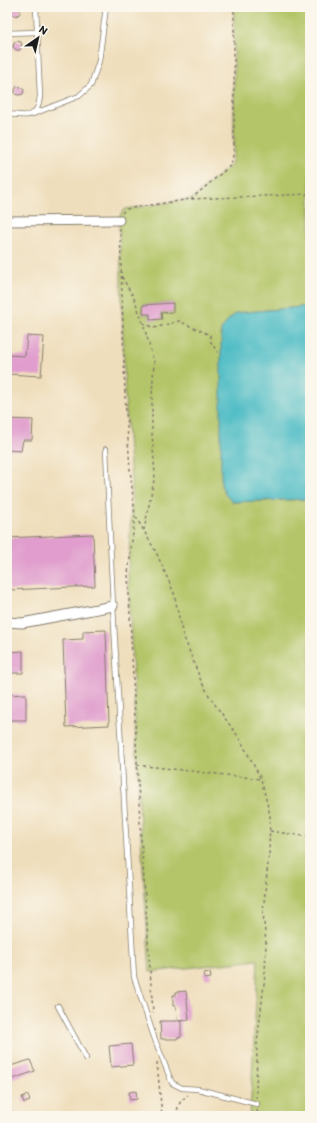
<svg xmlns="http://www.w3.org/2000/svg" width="317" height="1123" viewBox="0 0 317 1123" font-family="Itim,sans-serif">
  <rect width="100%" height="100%" fill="#fbf7ec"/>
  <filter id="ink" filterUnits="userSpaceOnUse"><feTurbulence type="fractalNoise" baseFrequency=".025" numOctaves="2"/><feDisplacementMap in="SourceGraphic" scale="8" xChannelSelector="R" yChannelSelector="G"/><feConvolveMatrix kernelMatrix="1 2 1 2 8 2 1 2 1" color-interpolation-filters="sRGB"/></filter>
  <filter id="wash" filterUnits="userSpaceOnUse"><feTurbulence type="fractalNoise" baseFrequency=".012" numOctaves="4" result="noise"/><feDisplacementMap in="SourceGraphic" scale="16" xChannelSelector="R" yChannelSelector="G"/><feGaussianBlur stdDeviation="0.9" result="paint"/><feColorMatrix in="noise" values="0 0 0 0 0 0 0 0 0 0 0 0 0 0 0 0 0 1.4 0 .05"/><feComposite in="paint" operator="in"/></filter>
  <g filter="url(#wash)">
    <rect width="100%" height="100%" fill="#efdebc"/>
    <path fill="#b3c568" stroke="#687042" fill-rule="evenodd" d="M234,7h76v299l-73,7 -5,189 78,-3v617h-60l8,-156 -108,12 -10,-149 -12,-249 4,-81 -7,-97 -6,-176 2,-7 5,-4 65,-10 40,-34 3,-14zM173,303v9l-12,1 1,6 -12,1v-6h-7v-9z"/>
    <path fill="#4ebcc5" stroke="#356c70" d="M310,306v193l-78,3 -7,-8 -4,-9v-155l8,-11 8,-6z"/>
    <g id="blocks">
      <g fill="#e09dcd">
        <circle cx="16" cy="11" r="4.5"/>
        <path d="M17,41l4,1 1,4 -2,4h-4l-3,-3 1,-4z"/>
        <path d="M17,86l4,1 3,3 -1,4 -4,1 -4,-1v-4z"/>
        <path d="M173,303v9l-12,1 1,6 -12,1v-6h-7v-9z"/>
        <path d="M27,336l17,1 -3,39 -34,-2v-19l18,1z"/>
        <path d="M7,419l26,1 -1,20h-9l-2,11 -14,-1z"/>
        <path d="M93,534l2,52 -86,4 -2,-52z"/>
        <path d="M106,630l3,95 -43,2 -3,-87 20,-1v-8z"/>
        <path d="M23,651v22h-16v-21z"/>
        <path d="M26,694v26h-19v-25z"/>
        <path d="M210,972l1,6 -6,1 -1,-6z"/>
        <path d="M186,991l3,29 -11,1h3v16l-4,1v1h-16l-1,-18h17l-1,-15h-3v-11h3v-3z"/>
        <path d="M131,1044l2,21 -22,2 -2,-21z"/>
        <path d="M30,1060l5,11 -25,9 -3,-13z"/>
        <path d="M136,1091l1,8 -7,1 -1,-8z"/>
        <path d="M28,1095l2,6 -6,2 -2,-6z"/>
      </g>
    </g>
  </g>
  <g filter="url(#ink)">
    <use href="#blocks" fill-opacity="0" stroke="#867d6c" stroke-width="1"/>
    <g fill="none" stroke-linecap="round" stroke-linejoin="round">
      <defs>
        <g id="lane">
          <path d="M7,33l30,-1"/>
          <path d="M7,114c19,2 31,6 33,-18l-4,-89"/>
          <path d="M33,114l46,-18 12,-11 8,-24 7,-54"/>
          <path d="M106,449l7,157 21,371 20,60 18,46 10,5 16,1 59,15"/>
          <path d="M58,1006l28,52"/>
          <path d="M7,1106l3,10"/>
        </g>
        <g id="street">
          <path d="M7,221l112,-1"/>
          <path d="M7,622l15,1 91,-17"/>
        </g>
      </defs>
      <use href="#lane" stroke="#867d6c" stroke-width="6"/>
      <use href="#street" stroke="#867d6c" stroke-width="11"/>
      <g stroke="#867d6c" stroke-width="1.5" stroke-dasharray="3 3" stroke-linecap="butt">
        <path d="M191,199l40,-34 3,-14v-144"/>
        <path d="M122,213l4,-4 65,-10 119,-5"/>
        <path d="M120,228l5,168 5,73 5,47 -7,58 12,249 13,190"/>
        <path d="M122,277l12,21 9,25 11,39 -2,33v38l3,42 -11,55"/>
        <path d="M143,323l11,5 25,-7 31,14 1,7 7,11"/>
        <path d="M136,517l20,35 18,41 8,39 19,49 10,18 29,40 21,40 9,36 -1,38 -6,59 3,31 -1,32 -8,69 -1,54"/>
        <path d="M137,765l124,14"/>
        <path d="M270,831l40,6"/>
        <path d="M157,1062l5,54"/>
        <path d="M257,1110l1,6"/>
        <path d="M177,1116c0,-11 3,-15 11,-21"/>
      </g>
      <use href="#lane" stroke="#fff" stroke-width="4.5"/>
      <use href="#street" stroke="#fff" stroke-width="9"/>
    </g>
  </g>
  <rect width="317" height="1123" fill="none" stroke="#fbf7ec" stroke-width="24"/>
  <g transform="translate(38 38) rotate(34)" stroke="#fbf7ec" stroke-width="3" paint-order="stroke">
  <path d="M0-3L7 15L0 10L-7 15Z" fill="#1c1c1c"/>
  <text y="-6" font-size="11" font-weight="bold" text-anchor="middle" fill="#1c1c1c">N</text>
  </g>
</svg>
